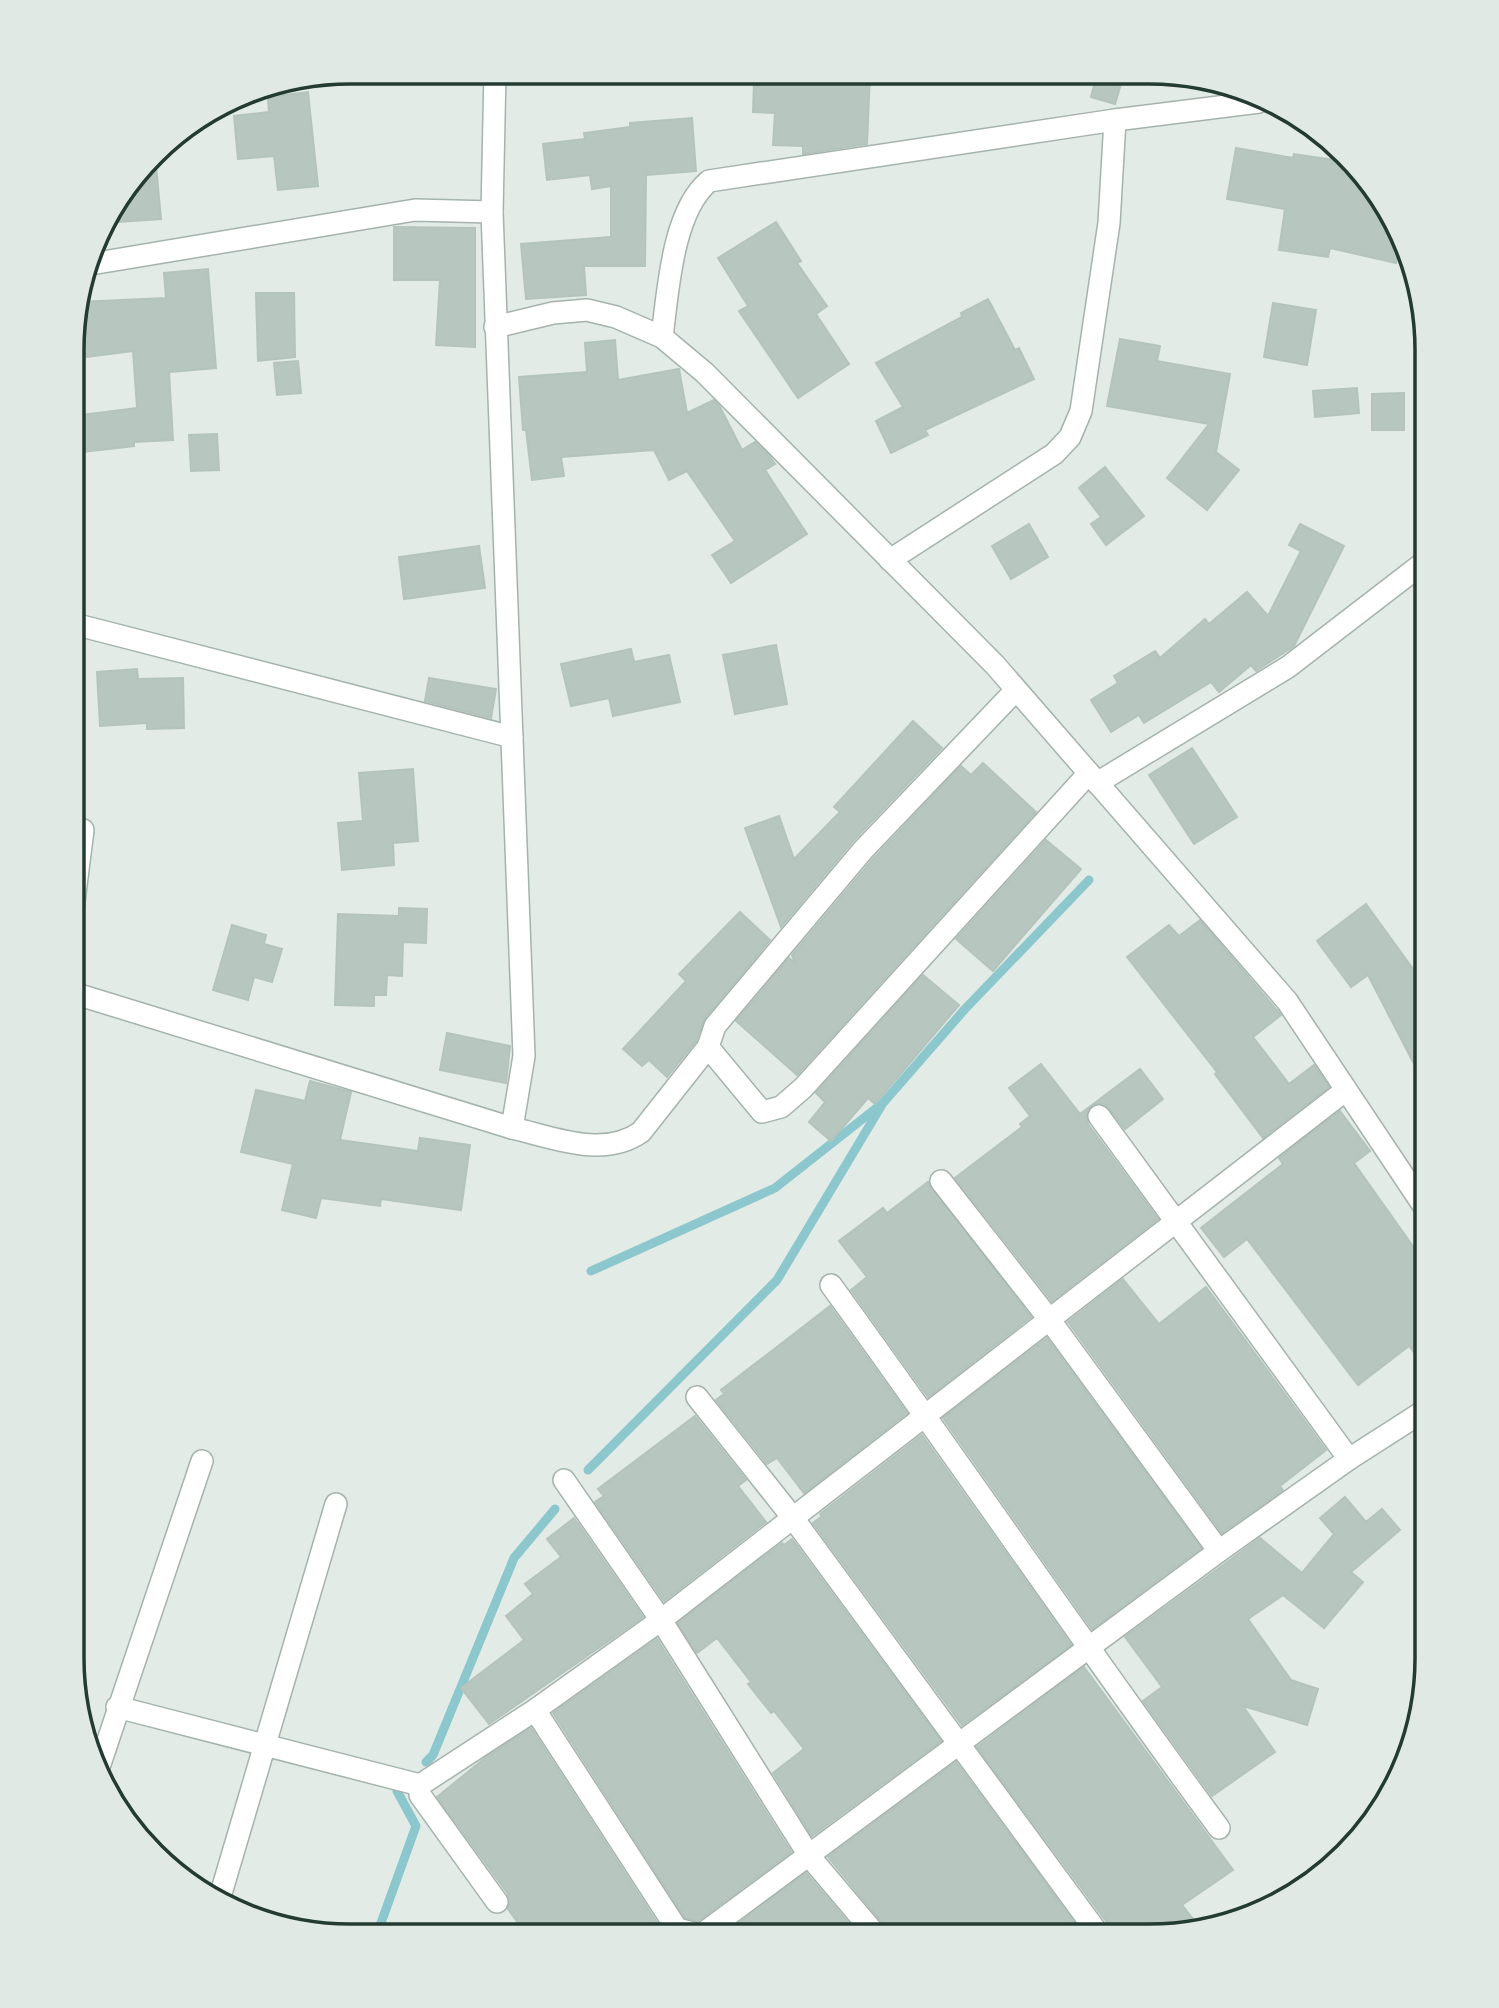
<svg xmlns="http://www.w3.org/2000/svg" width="1499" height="2008" viewBox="0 0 1499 2008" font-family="'Sofia Sans Condensed',sans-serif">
  <rect width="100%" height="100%" fill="#e2ebe6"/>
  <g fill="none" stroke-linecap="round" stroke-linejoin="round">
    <g stroke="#8cc7ce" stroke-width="9">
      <path d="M591,1271l184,-83 104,-82"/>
      <path d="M588,1470l189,-190 106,-177 82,-94 124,-129"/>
      <path d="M426,1762l7,-7 81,-197 41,-49"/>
      <path d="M377,1934l39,-108 -19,-35"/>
    </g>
  </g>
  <g fill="#b7c6bf" stroke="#b4c4bd" stroke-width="2">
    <path d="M776,73h94l-3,71 -64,10v-8l-30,-1 2,-32 -22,-1 1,-30 21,1z"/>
    <path d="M1097,74h27l-9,30 -24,-7z"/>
    <path d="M308,92l10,94 -40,4 -4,-34 -36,3 -4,-43 35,-4 -1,-15z"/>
    <path d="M692,118l4,53 -50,4 -1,91h-61l2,29 -60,4 -5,-55 90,-7v-51l-19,3 -2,-14 -43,5 -4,-36 42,-5 -1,-6 46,-6v-4z"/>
    <path d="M1236,148l57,10 1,-4 49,7 -1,12 24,5 32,49 3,12 -5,24 -66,-15 -2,9 -49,-7 6,-41 -58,-10z"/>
    <path d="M155,155l6,64 -56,4 4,-12z"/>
    <path d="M776,222l25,39 -4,2 30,43 -11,8 33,50 -51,34 -59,-87 9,-5 -30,-48z"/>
    <path d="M394,227l81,1v119l-39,-2 4,-65h-46z"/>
    <path d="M208,269l8,99 -47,4 4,68 -39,2v4l-60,7v-37l63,-8 -4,-57 -54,7 -5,-36 4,-20 88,-4 -2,-25z"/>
    <path d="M256,293h38l1,64 -37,4z"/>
    <path d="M988,299l27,51 4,-2 15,31 -109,51 3,5 -37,18 -15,-32 27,-14 -27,-44 86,-46 -1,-4z"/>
    <path d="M1273,303l43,7 -9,55 -43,-8z"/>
    <path d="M1120,339l40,7 -3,15 73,13 -14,78 23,18 -32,40 -40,-32 42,-54 -102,-18z"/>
    <path d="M615,340l3,40 61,-11 8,44 27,-13 6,7 22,43 13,-8 15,15 5,7 -10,6 42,64 -76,49 -19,-28 23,-14 -48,-70 -18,9 -15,-30 -93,7 3,19 -32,4 -6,-50h-3l-4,-53 68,-5 -2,-29z"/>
    <path d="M298,361l3,32 -24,2 -3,-32z"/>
    <path d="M1357,388l2,25 -44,4 -2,-26z"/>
    <path d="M1404,393v37h-32v-36z"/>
    <path d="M217,434l2,36 -28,1 -2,-36z"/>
    <path d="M1105,467l39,49 -38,29 -15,-21 10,-7 -22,-29z"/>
    <path d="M1029,524l19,33 -37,22 -19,-33z"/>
    <path d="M1300,524l44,22 -50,100 -38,25 -5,-6 -32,27 -8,-10 -67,41 -5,-8 -28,17 -20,-32 27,-17 -4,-7 41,-25 5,7 45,-39 4,5 38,-32 21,24 33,-65 -12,-6z"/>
    <path d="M479,546l6,42 -81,11 -5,-42z"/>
    <path d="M776,645l11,59 -52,10 -12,-59z"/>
    <path d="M631,649l3,13 35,-7 11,47 -67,14 -4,-18 -38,8 -10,-42z"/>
    <path d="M137,669l1,10 45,-1 1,50 -37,1v-6l-47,3 -3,-54z"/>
    <path d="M429,678l67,11 -5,29 -66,-17z"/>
    <path d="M913,721l29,27 -89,93 -72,86 -36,-99 34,-12 15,43 46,-47 -6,-5z"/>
    <path d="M1192,748l45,69 -43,27 -45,-69z"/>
    <path d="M983,763l53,49 -239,263 -61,-54 53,-63 6,5 -3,-8 81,-96 88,-93 10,9z"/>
    <path d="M413,769l5,72 -25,2 1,22 -52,5 -4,-47 25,-2 -4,-48z"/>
    <path d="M1046,840l35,29 -88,102 -37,-32z"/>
    <path d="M1366,904l50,69 11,-6v122l-59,-114 -17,12 -34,-46z"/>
    <path d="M399,908l28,1 -1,34 -23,-1 -1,34 -15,-1 -1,20h-12v11l-39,-1 3,-91 61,2z"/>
    <path d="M740,912l30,28 -65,78 -9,23 -29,36 -18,-17 -7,6 -19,-17 63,-68 -7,-7z"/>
    <path d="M1200,920l81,95 -28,22 36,47 25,-19 15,22 -66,51 -48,-64 2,-2 -90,-115 42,-32 10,11z"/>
    <path d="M232,925l34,10 -2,9 18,5 -10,33 -18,-5 -6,23 -35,-10z"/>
    <path d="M923,975l36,30 -84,99 -7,-6 -37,43 -22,-19 16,-20 -9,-9z"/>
    <path d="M447,1033l63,13 -4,37 -66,-13z"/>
    <path d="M1041,1064l39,50 60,-45 23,30 -38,30 -20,-25 -8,-1 -10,7 1,14 70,95 -106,82 -97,-123 67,-51 -2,-3 10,-8 -21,-28z"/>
    <path d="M310,1081l41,11 -11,48 78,11 2,-13 50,7 -9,65 -80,-11 -1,7 -59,-8 -5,20 -34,-8 11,-46 -52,-12 15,-62 49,11z"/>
    <path d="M1340,1111l30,40 -16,12 73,103v103l-18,-23 -51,39 -111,-146 -23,18 -23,-29 82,-64 -4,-6z"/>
    <path d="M928,1182l103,135 -103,80 -77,-107 16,-13 -28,-36 44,-33 4,5z"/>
    <path d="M1123,1279l36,45 47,-37 120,163 -46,36 3,4 -61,43 -154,-211z"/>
    <path d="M830,1306l77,107 -103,80 -27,-35 -10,6 -51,-64 8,-6 -3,-4z"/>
    <path d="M1047,1338l154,210 -109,81 -149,-211z"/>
    <path d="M695,1416l51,64 -8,6 28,36 -102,79 -69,-99 9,-6 -6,-7z"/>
    <path d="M922,1435l149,210 -109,80 -149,-202 9,-7 -2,-2z"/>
    <path d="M1345,1497l21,25 16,-13 18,21 -49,42 12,10 -39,46 -41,-33 -35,24 43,61 27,9 -11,36 -64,-19 32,46 -63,44 -69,-95 19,-14 -37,-50 135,-99 42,35 32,-39 -14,-16z"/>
    <path d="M574,1518l69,99 -154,107 -28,-36 63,-48 -18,-24 27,-22 -8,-10 36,-27 -14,-18z"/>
    <path d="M792,1539l149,202 -129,95 -39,-63 31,-24 -30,-38 -3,2 -23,-29 3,-2 -34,-44 -20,15 -19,-30 104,-80 2,2z"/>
    <path d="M657,1639l134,213 -93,69 -13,-3 -132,-205z"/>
    <path d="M1084,1667l149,203 -51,35 16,20 -49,11h-36l-2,-8 -134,-181z"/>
    <path d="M531,1728l134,207h-138l-19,-26v-15l-71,-97 48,-39z"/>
    <path d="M956,1762l128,174h-195l-3,-9 -58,-70z"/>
    <path d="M806,1873l53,62h-136z"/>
  </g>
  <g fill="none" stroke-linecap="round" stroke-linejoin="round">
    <defs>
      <g id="street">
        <path d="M492,212l3,-140"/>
        <path d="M495,327l58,-14 34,-3 29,7 46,20 43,36 290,292 292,336 140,210"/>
        <path d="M662,337c6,-45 10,-125 47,-156l406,-61 144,-18"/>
        <path d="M890,560l164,-106 16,-17 11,-26 28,-188 6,-103"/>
        <path d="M74,624l438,113"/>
        <path d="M1016,690l-153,160 -148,176 -7,21 54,65 19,-5 22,-19 286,-315"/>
        <path d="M1097,783l191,-116 139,-107"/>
        <path d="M73,909l10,-79"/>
        <path d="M73,993l439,135 12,-72 -32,-844 -77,-2 -324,54"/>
        <path d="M1099,1116l250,343"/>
        <path d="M512,1128c41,9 91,31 129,4l67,-85"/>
        <path d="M941,1181l108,138 170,232"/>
        <path d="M831,1285c131,180 256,364 388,543"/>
        <path d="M697,1397l96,121 307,418"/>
        <path d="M564,1480l97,140 149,237 66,78"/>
        <path d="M117,1707l303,78"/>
        <path d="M535,1710l142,219 24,6 518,-384 130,-92 78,-50"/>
        <path d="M98,1770l104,-309"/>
        <path d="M222,1890l114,-386"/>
        <path d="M497,1902l-77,-107v-10l115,-75 126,-90 685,-530"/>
      </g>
    </defs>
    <use href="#street" stroke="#a5b3ad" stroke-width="24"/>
    <use href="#street" stroke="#fff" stroke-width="21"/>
  </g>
  <path d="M0 0H1499V2008H0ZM350 84H1149A266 266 0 0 1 1415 350V1658A266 266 0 0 1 1149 1924H350A266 266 0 0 1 84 1658V350A266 266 0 0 1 350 84Z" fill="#e1e9e5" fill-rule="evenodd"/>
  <path fill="none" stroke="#233b33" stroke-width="3.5" d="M350 84H1149A266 266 0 0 1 1415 350V1658A266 266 0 0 1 1149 1924H350A266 266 0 0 1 84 1658V350A266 266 0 0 1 350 84Z"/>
</svg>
